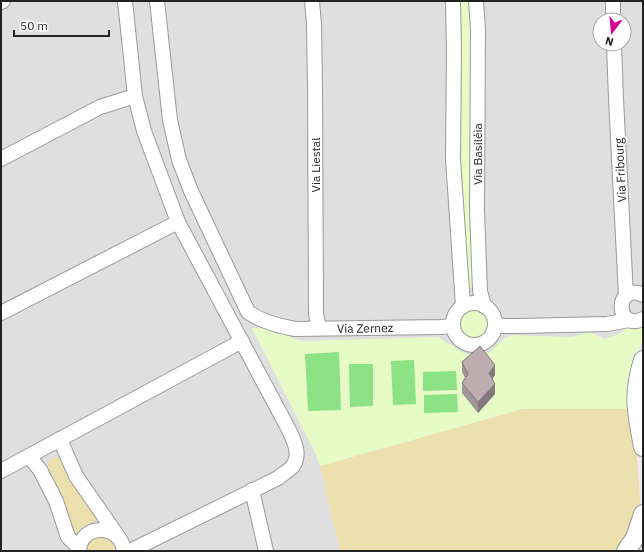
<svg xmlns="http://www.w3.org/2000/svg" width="644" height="552" viewBox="0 0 644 552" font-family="'IBM Plex Sans',sans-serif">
  <rect width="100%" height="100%" fill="#f2e8e9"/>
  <path fill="#e0dfdf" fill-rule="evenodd" d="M1,1h642v338l-6,14 -7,18 -3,38h-105l-202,57 20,85h-339zM600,20h24v24h-24z"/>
  <g fill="#ece1ae">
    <path d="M522,409h105l5,1 5,47 3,45 -3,14 -18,35h-279l-20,-85z"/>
    <path d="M57,457l2,1 16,30 23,32 -21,12 -2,1 -1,-2 -14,-39 -13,-26v-4z"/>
    <path d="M98,536h10l11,15h-34c3,-7 5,-11 13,-15z"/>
  </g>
  <g fill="#e6fbc6">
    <path d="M458,1h12l2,25 1,261 -7,2 -6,-114z"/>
    <circle cx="475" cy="325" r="17"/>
    <path d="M643,322v17l-6,14 -7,18 -3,38h-105l-202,57 -4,-11 -64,-127h17l8,4 24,9 137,-4 13,8 8,6 12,5 18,-3 15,-14 8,-4 60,2 18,-5 15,7 14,-5 7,-5z"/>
  </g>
  <g fill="#8ce285">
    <path d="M339,352l2,58 -33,1 -3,-57z"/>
    <path d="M414,360l2,44 -23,1 -2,-44z"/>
    <path d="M349,364h24v42l-23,1z"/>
    <path d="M456,371l1,19 -34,1v-19z"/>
    <path d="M457,394l1,18 -34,1v-18z"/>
  </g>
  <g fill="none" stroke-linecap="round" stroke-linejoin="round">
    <defs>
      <g id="minor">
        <path d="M125,1l10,95 9,35 34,91 111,208c5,11 12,24 4,36 -4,5 -11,8 -15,12l-148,73"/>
        <path d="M157,1l13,119 9,40 12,31 57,121c14,10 30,14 47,17l146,-2 11,-1"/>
        <path d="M312,1l2,23 1,63 1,227 3,14"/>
        <path d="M453,1l1,48 -1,110 10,147"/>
        <path d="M476,1l2,28 -1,181 3,81 4,15"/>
        <path d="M613,1v19"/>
        <path d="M1,2l2,-1"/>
        <path d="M614,44l2,55 10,197"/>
        <path d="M1,159l99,-52 35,-11"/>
        <path d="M643,295c-28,-14 -29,37 0,24"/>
        <circle cx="474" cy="324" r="21"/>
        <path d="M1,313l177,-91"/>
        <path d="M495,324l8,2h17l87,-2 22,-4"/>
        <path d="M60,439l5,12 11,25 41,59"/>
        <path d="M29,456l11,14 16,31 12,36 11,11"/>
        <path d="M1,471l241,-130"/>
        <path d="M252,490l14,61"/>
        <path d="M79,551c1,-28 42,-28 45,0"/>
      </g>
      <g id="tertiary">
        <path d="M643,360c-5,16 -8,33 -6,50 1,12 4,25 6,37"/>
        <path d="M626,551l9,-13 8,-24"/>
      </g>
    </defs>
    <use href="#minor" stroke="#999" stroke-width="16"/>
    <use href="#tertiary" stroke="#999" stroke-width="20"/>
    <use href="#minor" stroke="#fff" stroke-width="14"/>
    <use href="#tertiary" stroke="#fff" stroke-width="18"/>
  </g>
  <path fill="#a29598" d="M462,362l33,13 -3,4 3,15 -17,19 -16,-20v-10l3,-5 -3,-6z"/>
  <g fill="#84797c">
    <path d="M495,365v10l-6,8v-10z"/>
    <path d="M495,384v10l-17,19v-11z"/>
  </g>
  <path fill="#bcadb1" stroke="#84797c" d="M480,346l15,19 -6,8 6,11 -17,18 -16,-19 6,-9 -6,-12z"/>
  <g text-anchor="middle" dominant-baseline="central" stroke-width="3.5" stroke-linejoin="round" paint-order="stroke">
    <g font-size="12" fill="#222" stroke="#fff">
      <text transform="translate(477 154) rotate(-90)">Via Basiléia</text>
      <text transform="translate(315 165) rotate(-90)">Via Liestal</text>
      <text transform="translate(620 170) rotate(-93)">Via Fribourg</text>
      <text transform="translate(365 328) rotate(-1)">Via Zernez</text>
    </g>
  </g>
  <rect width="644" height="552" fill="none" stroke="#222222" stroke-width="4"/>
  <g transform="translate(612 32) rotate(196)"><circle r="19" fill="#ffffff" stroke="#a7a7a7"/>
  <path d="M0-3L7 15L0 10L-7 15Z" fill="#d30091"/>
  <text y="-6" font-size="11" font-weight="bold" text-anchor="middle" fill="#222222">N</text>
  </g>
  <path d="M14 30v6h95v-6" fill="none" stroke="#222222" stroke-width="2"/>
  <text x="20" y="30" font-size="12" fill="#222222" stroke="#ffffff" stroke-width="3" paint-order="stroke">50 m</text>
</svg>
